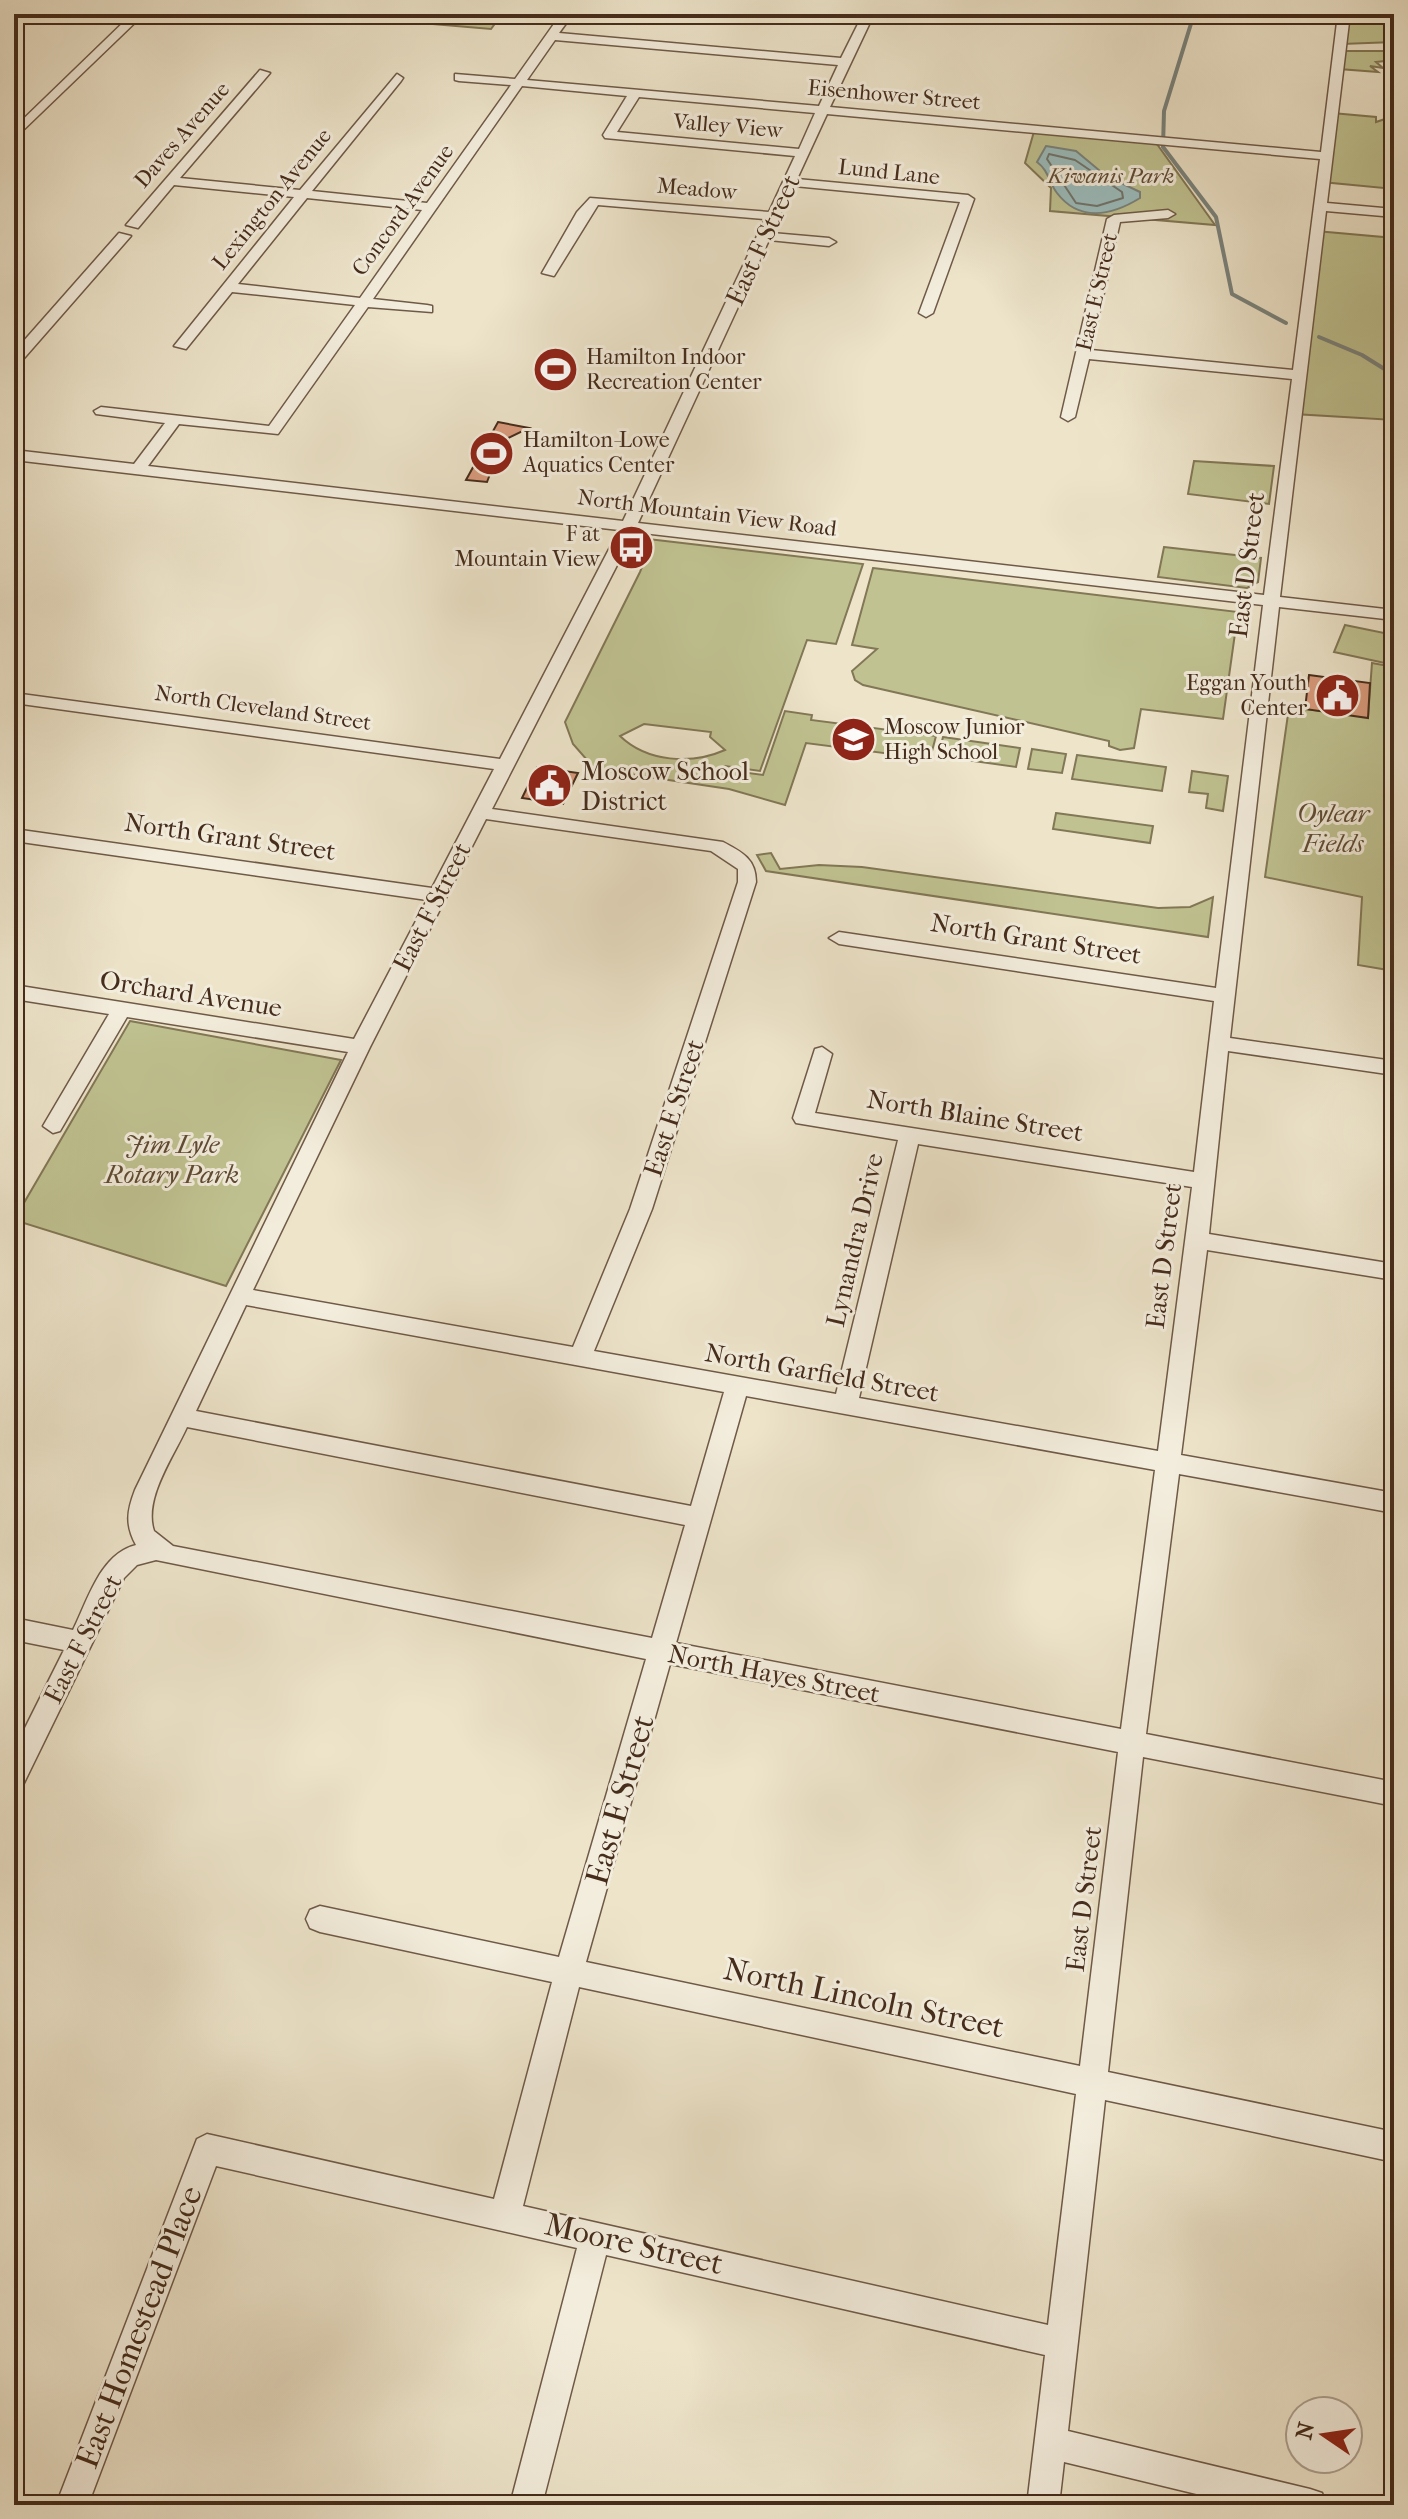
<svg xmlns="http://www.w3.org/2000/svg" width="1408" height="2519" viewBox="0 0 1408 2519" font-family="'IM FELL French Canon',serif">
  <rect width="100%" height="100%" fill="#ede4ca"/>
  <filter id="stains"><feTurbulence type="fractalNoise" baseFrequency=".0025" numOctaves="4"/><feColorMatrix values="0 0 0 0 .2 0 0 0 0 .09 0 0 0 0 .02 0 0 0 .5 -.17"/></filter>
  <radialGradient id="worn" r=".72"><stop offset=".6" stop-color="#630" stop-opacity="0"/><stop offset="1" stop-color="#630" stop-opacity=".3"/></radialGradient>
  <g fill="#c0c291" stroke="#827756" stroke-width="2" fill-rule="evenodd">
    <path d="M314,14h188l-11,15z"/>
    <path d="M1344,17l50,5v20l-52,2z"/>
    <path d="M1341,51h52l1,9 -18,2 7,6 -13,-2 8,6 -39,-3z"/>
    <path d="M1332,113l44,4v5l18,-6v73l-72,-7z"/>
    <path d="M1035,128l119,12 61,85 -165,-14 1,-23 -26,-25z"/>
    <path d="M1316,231l78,7v182l-100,-6z"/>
    <path d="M1194,461l80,5 -5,38 -81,-10z"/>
    <path d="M648,539l215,25 -27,80 -29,-4 -47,131 -35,-5 -7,3 45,6 22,-64 27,4 -1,5 125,16 -5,19 -39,-5 -1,4 -85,-11 -21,62 -56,-16 -134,-20 -22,-25 -8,-22 75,-150 9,-22 -3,-10zM644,724l67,8 -1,5 15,13c-34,15 -78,12 -105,-14z"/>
    <path d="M1164,547l97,11 -3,24 -11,6 -89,-11z"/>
    <path d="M873,568l365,44 -15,107 -82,-10 -7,39 -14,2 -11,-4v-5l-246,-56 -8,-5 -3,-9 25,-22 -25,-4z"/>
    <path d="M1345,625l49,10v30l-60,-13z"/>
    <path d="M1372,663l22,4v304l-36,-6 4,-68 -97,-20 24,-170 79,10z"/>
    <path d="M943,737l77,11 -4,19 -78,-11z"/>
    <path d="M1032,749l34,5 -4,19 -34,-4z"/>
    <path d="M1077,755l89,12 -4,24 -90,-12z"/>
    <path d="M1192,771l36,5 -5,35 -17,-3 2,-14 -19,-2z"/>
    <path d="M1056,813l97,13 -3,17 -97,-14z"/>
    <path d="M771,853l9,16 39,-4 43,2 296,41 32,-1 23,-10 -5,40 -442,-66 -9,-16z"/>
    <path d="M130,1021l211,39 -115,226 -212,-66z"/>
  </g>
  <path fill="#9bbdbe" stroke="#79837d" stroke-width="2" d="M1046,146l30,5 30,25 34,16v6c-29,18 -61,24 -83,-5 -9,-12 -8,-22 -20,-31z"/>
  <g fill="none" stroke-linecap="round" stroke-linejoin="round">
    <path stroke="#70746c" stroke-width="2" d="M1049,154l26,6 47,32 1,6 -26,8 -21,-3 -29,-44z"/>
    <g stroke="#79837d" stroke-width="4">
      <path d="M1194,14l-30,97 -1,36 53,70 16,77 54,29"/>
      <path d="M1319,337l43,18 32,20"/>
    </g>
  </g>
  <g fill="#da9b7d" stroke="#452c1b" stroke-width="2">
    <path d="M498,422l31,6 -27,13 2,12 -9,8 -8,21 -21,-2z"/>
    <path d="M1309,675l61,8 -2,35 -63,-9z"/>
    <path d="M537,767l41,6 -15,31 -41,-6z"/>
  </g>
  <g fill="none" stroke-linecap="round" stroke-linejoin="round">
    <defs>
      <g id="minor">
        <path d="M132,14h12l-130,125v-11z"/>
        <path d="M561,14h12l-14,19 282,25 18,-36 -56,-8h71l-44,93 491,45 17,-138h12l-23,189 67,6v8l-68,-6 -46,386 114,13v10l-115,-13 -49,431 164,23v14l-166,-24 -19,183 185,30v16l-187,-30 -26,205 213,38v20l-215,-39 -33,260 248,48v24l-251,-49 -35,315 286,60v30l-289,-62 -37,331 242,58 12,4 4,12h-84l-178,-43 -5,43h-32l18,-150 -439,-100 -64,250h-32l67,-257 -361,-82 -128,339h-32l141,-366 10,-5 287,65 58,-217 -232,-50 -10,-4 -4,-9 4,-9 10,-4 239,51 87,-298 -490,-99 -19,5 -13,13 -101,207 -9,4v-39l50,-100 -50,-10v-22l59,12c15,-30 27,-76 63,-85 -11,-20 -9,-34 -1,-55l213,-438 -221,-35 -67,114 -7,2 -10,-7 66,-112 -95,-15v-14l340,54 73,-139 -413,-59v-12l418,59 62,-119 -480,-66v-10l486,66 119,-229 -605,-70v-10l120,14 31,-41 -69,-9 -2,-3 7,-4 168,19 86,-121 -123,-13 -46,57 -12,-3 120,-149 -120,-12 -36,43 -12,-3 134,-155 10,3 -90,105 120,12 97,-116 6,4 -2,3 -89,110 115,12 84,-118 -52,-4 -4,-1v-6l60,5zM555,40l283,25 -19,41 -292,-26zM522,86l105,10 -24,39 2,3 190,18 -26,56 -179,-14 -13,14 -35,61 12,3 44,-71 167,14 -142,302 -475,-55 31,-42 99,10 90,-127 64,5v-6l-5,-1 -54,-6zM639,97l176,16 -16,36 -182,-17zM827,114l493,45 -27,211 -202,-20 29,-128 48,-4 7,-4 -7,-4 -54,5 -7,4 -46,198 7,4 7,-4 14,-58 203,20 -28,216 -626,-72 131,-283 60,6 7,-4 -7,-4 -57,-5 22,-47 166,16 -41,111 7,4 7,-4 41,-114 -6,-4 -171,-16zM307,198l115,12 -62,88 -122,-14zM634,532l629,73 -47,383 -377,-56 -10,6 10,6 375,57 -20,171 -379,-59 17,-59 -10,-7 -7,2 -22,69 3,5 102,17 -62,254 -242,-43 58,-142 104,-327c0,-23 -14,-30 -33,-40l-231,-33zM486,819l225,32 27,18v13l-108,327 -57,138 -320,-57 117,-243zM918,1144l274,43 -34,264 -299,-53zM246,1305l478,87 -33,114 -495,-95zM746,1396l409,74 -34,259 -445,-86zM187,1427l498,98 -33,113 -479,-92 -19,-15c-11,-32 20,-75 33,-104zM670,1664l448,88 -38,314 -494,-104zM579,1987l497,107 -28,231 -525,-119z"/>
        <path d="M119,233l12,3 -112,128 -5,1v-13z"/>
      </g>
    </defs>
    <use href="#minor" stroke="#6f5a47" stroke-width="3"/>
    <use href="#minor" fill="#f3eddd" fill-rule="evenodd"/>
  </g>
  <defs>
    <symbol id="stadium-disc" viewBox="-11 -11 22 22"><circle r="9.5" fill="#8f2418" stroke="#f3eddd"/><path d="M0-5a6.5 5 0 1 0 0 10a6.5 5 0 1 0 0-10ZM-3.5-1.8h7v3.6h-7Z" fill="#fff"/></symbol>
    <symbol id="bus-disc" viewBox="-11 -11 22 22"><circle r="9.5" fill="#8f2418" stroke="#f3eddd"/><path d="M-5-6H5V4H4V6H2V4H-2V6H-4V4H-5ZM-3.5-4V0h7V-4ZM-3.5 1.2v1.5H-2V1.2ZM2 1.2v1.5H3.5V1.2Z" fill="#fff"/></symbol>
    <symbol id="civic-disc" viewBox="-11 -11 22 22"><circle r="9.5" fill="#8f2418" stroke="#f3eddd"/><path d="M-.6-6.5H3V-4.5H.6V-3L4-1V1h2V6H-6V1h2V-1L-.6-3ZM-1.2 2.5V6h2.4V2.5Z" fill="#fff"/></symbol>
    <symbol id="school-disc" viewBox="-11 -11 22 22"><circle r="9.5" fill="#8f2418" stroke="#f3eddd"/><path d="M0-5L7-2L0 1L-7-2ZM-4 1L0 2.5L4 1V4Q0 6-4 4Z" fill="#fff"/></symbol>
  </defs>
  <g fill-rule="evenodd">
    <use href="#stadium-disc" x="530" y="344" width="51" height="51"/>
    <use href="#stadium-disc" x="466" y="428" width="51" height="51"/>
    <use href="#bus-disc" x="606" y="522" width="51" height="51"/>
    <use href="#civic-disc" x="1312" y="670" width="51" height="51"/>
    <use href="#school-disc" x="828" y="714" width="51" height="51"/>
    <use href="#civic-disc" x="524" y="760" width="51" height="51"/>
  </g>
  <g text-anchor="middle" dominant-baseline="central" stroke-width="6" stroke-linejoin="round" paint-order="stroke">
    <g font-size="22" fill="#452c1b" stroke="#f3eddd">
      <text transform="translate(894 95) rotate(5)">Eisenhower Street</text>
      <text transform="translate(728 126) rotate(5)">Valley View</text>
      <text transform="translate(182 135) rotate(-49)">Daves Avenue</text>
      <text transform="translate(889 172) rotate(6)">Lund Lane</text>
      <text transform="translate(697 189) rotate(5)">Meadow</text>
      <text transform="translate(272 199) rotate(-51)">Lexington Avenue</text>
      <text transform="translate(403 210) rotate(-54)">Concord Avenue</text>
      <text transform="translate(1097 292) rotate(-77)">East E Street</text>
      <text transform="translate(707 513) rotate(7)">North Mountain View Road</text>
      <text transform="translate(263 708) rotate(8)">North Cleveland Street</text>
    </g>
    <g font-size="22" font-style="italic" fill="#5e4a33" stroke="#f3eddd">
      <text x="1111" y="176">Kiwanis Park</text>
    </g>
    <g font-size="22" fill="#452c1b" stroke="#f3eddd" text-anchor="start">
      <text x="586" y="357">Hamilton Indoor<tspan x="586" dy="25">Recreation Center</tspan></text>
      <text x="523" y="440">Hamilton-Lowe<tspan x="523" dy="25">Aquatics Center</tspan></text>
      <text x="600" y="534" text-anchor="end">F at<tspan x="600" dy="25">Mountain View</tspan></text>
      <text x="1307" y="683" text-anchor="end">Eggan Youth<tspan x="1307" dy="25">Center</tspan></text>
      <text x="884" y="727">Moscow Junior<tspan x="884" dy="25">High School</tspan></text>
    </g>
    <g font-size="26" fill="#452c1b" stroke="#f3eddd">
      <text transform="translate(763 240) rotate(-65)">East F Street</text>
      <text transform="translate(1247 565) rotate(-83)">East D Street</text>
      <text transform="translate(230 837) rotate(8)">North Grant Street</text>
      <text transform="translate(432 907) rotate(-63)">East F Street</text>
      <text transform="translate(1036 939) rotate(9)">North Grant Street</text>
      <text transform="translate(191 994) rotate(9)">Orchard Avenue</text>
      <text transform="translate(674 1108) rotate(-72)">East E Street</text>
      <text transform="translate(975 1116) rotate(9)">North Blaine Street</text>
      <text transform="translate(855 1240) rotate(-77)">Lynandra Drive</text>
      <text transform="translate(1164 1256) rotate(-83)">East D Street</text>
      <text transform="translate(822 1373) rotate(10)">North Garfield Street</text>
      <text transform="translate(83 1639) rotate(-63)">East F Street</text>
      <text transform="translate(774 1674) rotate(11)">North Hayes Street</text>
      <text transform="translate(1084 1899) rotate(-83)">East D Street</text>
    </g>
    <g font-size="26" fill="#452c1b" stroke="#f3eddd" text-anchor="start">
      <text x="581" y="771">Moscow School<tspan x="581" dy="30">District</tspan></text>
    </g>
    <g font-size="26" font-style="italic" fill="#5e4a33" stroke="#f3eddd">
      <text x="1333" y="813">Oylear<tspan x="1333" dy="30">Fields</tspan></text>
      <text x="172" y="1144">Jim Lyle<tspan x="172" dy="30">Rotary Park</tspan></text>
    </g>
    <g font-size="32" fill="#452c1b" stroke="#f3eddd">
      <text transform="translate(620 1800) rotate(-74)">East E Street</text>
      <text transform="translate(864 1998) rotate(12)">North Lincoln Street</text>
      <text transform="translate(634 2244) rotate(13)">Moore Street</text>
      <text transform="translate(139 2327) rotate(-69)">East Homestead Place</text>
    </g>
  </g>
  <rect width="1408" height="2519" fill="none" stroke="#ede4ca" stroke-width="48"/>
  <rect x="16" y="16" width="1376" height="2487" fill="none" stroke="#452c1b" stroke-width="4"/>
  <rect x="24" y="24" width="1360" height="2471" fill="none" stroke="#452c1b" stroke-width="2"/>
  <g transform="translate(1324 2435) rotate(283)"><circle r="38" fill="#f3eddd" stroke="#ada08f" stroke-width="2"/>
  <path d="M0-6L14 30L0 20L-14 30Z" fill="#8f2418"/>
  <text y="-12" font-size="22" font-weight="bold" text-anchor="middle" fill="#452c1b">N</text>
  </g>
  <rect width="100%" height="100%" filter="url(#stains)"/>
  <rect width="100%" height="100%" fill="url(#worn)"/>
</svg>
